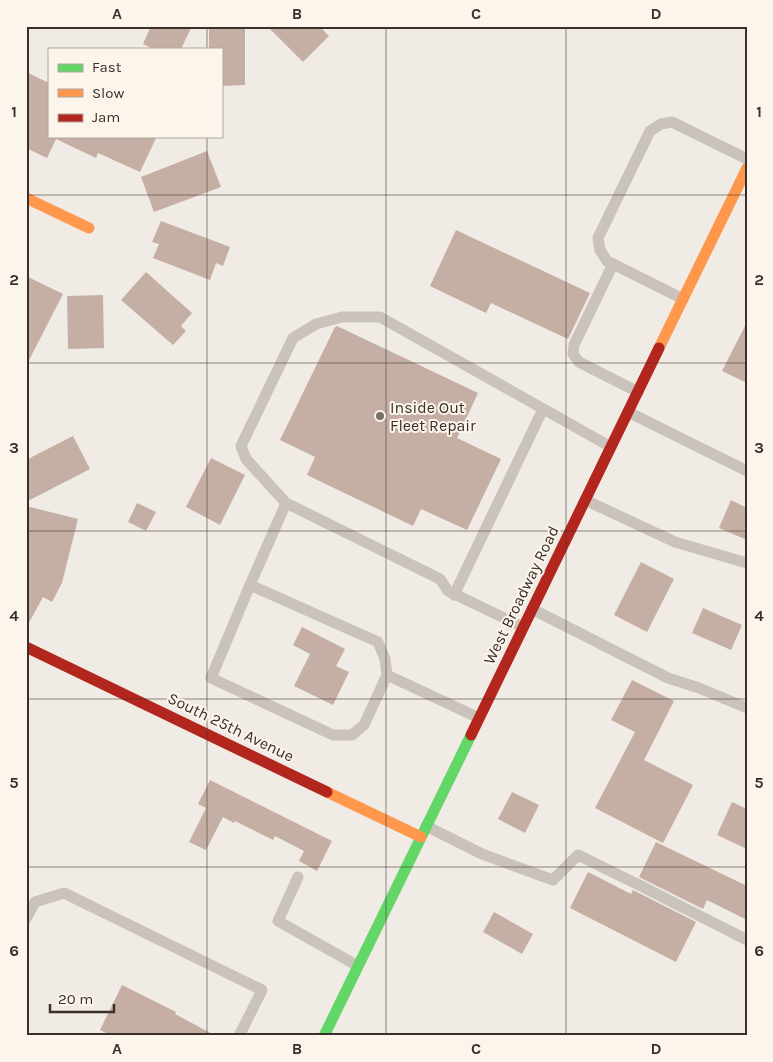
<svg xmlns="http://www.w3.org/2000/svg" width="773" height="1062" viewBox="0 0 773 1062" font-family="Karla,sans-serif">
  <rect width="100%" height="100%" fill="#f0ebe4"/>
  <g fill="#c5afa4">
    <path d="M151,26h41l-11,23h-28l-10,-5z"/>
    <path d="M209,26h36v59l-24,1v-37h-12z"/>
    <path d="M267,26h52l10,10 -26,26z"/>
    <path d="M26,72l23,11v53h108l-17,36 -42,-19 -2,5 -40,-19 -9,19 -21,-10z"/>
    <path d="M207,151l14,36 -67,25 -13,-35z"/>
    <path d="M161,221l69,26 -7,19 -7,-3 -6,17 -57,-22 6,-14 -7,-2z"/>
    <path d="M456,230l134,63 -22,46 -77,-36 -5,10 -56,-27z"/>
    <path d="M146,272l46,41 -11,13 5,5 -13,14 -52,-45z"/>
    <path d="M26,276l37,18 -37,72z"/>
    <path d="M103,295l1,53 -36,1 -1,-53z"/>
    <path d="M747,322v61l-25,-12z"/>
    <path d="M337,326l141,67 -21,45 44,21 -34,71 -46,-21 -8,17 -106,-51 8,-18 -35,-17 55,-113z"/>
    <path d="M73,436l17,33 -64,33v-42z"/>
    <path d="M211,458l34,17 -25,50 -34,-18z"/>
    <path d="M731,500l16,8v32l-28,-12z"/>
    <path d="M137,503l19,9 -10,19 -18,-9z"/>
    <path d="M26,506l52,13 -16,64 -10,19 -9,-5 -17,31z"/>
    <path d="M641,562l33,17 -27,53 -33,-17z"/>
    <path d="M703,608l39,17 -11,25 -39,-17z"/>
    <path d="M302,627l43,22 -9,17 13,6 -16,33 -39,-19 16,-32 -17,-9z"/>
    <path d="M632,680l42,21 -30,59 49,25 -30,58 -68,-35 40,-76 -24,-12z"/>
    <path d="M210,780l122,61 -15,30 -18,-10 5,-10 -29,-15 -2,4 -38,-19 -1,2 -11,-6 -17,33 -17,-8 17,-34 -8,-4z"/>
    <path d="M512,792l27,13 -14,28 -27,-14z"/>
    <path d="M732,802l15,7v40l-30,-14z"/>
    <path d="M656,842l91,44v34l-40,-20 -4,9 -64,-32z"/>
    <path d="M588,872l43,22 2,-4 63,32 -20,40 -106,-54z"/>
    <path d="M494,912l39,22 -11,20 -39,-22z"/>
    <path d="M122,985l54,27 -1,2 41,22h-104l-12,-6z"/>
  </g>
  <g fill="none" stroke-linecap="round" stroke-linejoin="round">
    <g stroke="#cac3bc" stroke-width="11">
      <path d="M613,264l-39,81 -1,9 6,8 59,30"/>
      <path d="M683,299l-76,-38 -7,-11 -2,-12 52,-107 11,-7 11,-2 75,37"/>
      <path d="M628,412l119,59"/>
      <path d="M585,500l90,42 72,21"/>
      <path d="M250,585l36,-82"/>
      <path d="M454,595l89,-186"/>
      <path d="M532,609l136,69 31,10 48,20"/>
      <path d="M523,627l-75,-36 -8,-12 -154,-76 -40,-44 -5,-13 52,-108 23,-14 26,-7h38l231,130"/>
      <path d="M387,675l-2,-16 -7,-17 -128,-57 -39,93 122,57h19l12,-10 23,-50 92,43"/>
      <path d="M426,826l56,28 71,26 25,-25 65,32 104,53"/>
      <path d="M298,877l-20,44 80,45"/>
      <path d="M26,919l9,-17 29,-9 198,97 -23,46"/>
    </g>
    <path stroke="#63d668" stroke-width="11" d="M324,1036l147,-301"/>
    <g stroke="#ff974d" stroke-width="11">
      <path d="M26,198l63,30"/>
      <path d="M659,348l88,-180"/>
      <path d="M327,792l94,45"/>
    </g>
    <g stroke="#b3261e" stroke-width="11">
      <path d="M26,647l301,145"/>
      <path d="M471,735l188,-387"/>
    </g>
  </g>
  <path fill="none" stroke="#3b3029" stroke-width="1" stroke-opacity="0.55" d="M207,26v23M386,26v1010M566,26v1010M207,136v900M26,195h721M26,363h721M26,531h721M26,699h721M26,867h721"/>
  <circle fill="#7a716a" stroke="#fcf5ec" stroke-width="2" cx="380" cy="416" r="5"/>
  <g text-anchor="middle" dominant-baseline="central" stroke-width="4" stroke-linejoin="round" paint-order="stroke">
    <g font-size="16" fill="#3b3029" stroke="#fcf5ec" text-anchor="start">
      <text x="390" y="407">Inside Out<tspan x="390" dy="18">Fleet Repair</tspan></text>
    </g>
    <g font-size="16" fill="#3b3029" stroke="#fcf5ec">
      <text transform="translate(521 595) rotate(-64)">West Broadway Road</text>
      <text transform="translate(231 727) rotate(26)">South 25th Avenue</text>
    </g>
  </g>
  <rect width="773" height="1062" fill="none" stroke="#fcf5ec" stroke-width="55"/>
  <rect x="48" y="48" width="175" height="90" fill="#fcf5ec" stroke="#afa69e"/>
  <rect x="58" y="64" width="25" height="8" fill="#63d668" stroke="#afa69e"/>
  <text x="92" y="72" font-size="15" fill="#3b3029">Fast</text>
  <rect x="58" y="89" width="25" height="8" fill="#ff974d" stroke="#afa69e"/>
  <text x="92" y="98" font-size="15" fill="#3b3029">Slow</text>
  <rect x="58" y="114" width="25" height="8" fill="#b3261e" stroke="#afa69e"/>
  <text x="92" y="122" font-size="15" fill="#3b3029">Jam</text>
  <path d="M50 1004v8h64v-8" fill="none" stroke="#3b3029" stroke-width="2.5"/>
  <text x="58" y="1004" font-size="15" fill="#3b3029" stroke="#fcf5ec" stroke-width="4" paint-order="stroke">20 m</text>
  <rect x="28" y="28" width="718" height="1006" fill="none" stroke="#3b3029" stroke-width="2"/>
  <g font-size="16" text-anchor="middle" font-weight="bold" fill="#3b3029">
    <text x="117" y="19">A</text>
    <text x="297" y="19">B</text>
    <text x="476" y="19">C</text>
    <text x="656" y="19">D</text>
    <text x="14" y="117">1</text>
    <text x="759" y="117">1</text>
    <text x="14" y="285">2</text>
    <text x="759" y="285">2</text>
    <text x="14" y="453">3</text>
    <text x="759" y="453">3</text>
    <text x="14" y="621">4</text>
    <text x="759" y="621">4</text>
    <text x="14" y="788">5</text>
    <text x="759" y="788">5</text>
    <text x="14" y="956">6</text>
    <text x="759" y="956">6</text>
    <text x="117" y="1054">A</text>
    <text x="297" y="1054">B</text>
    <text x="476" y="1054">C</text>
    <text x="656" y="1054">D</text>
  </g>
</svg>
